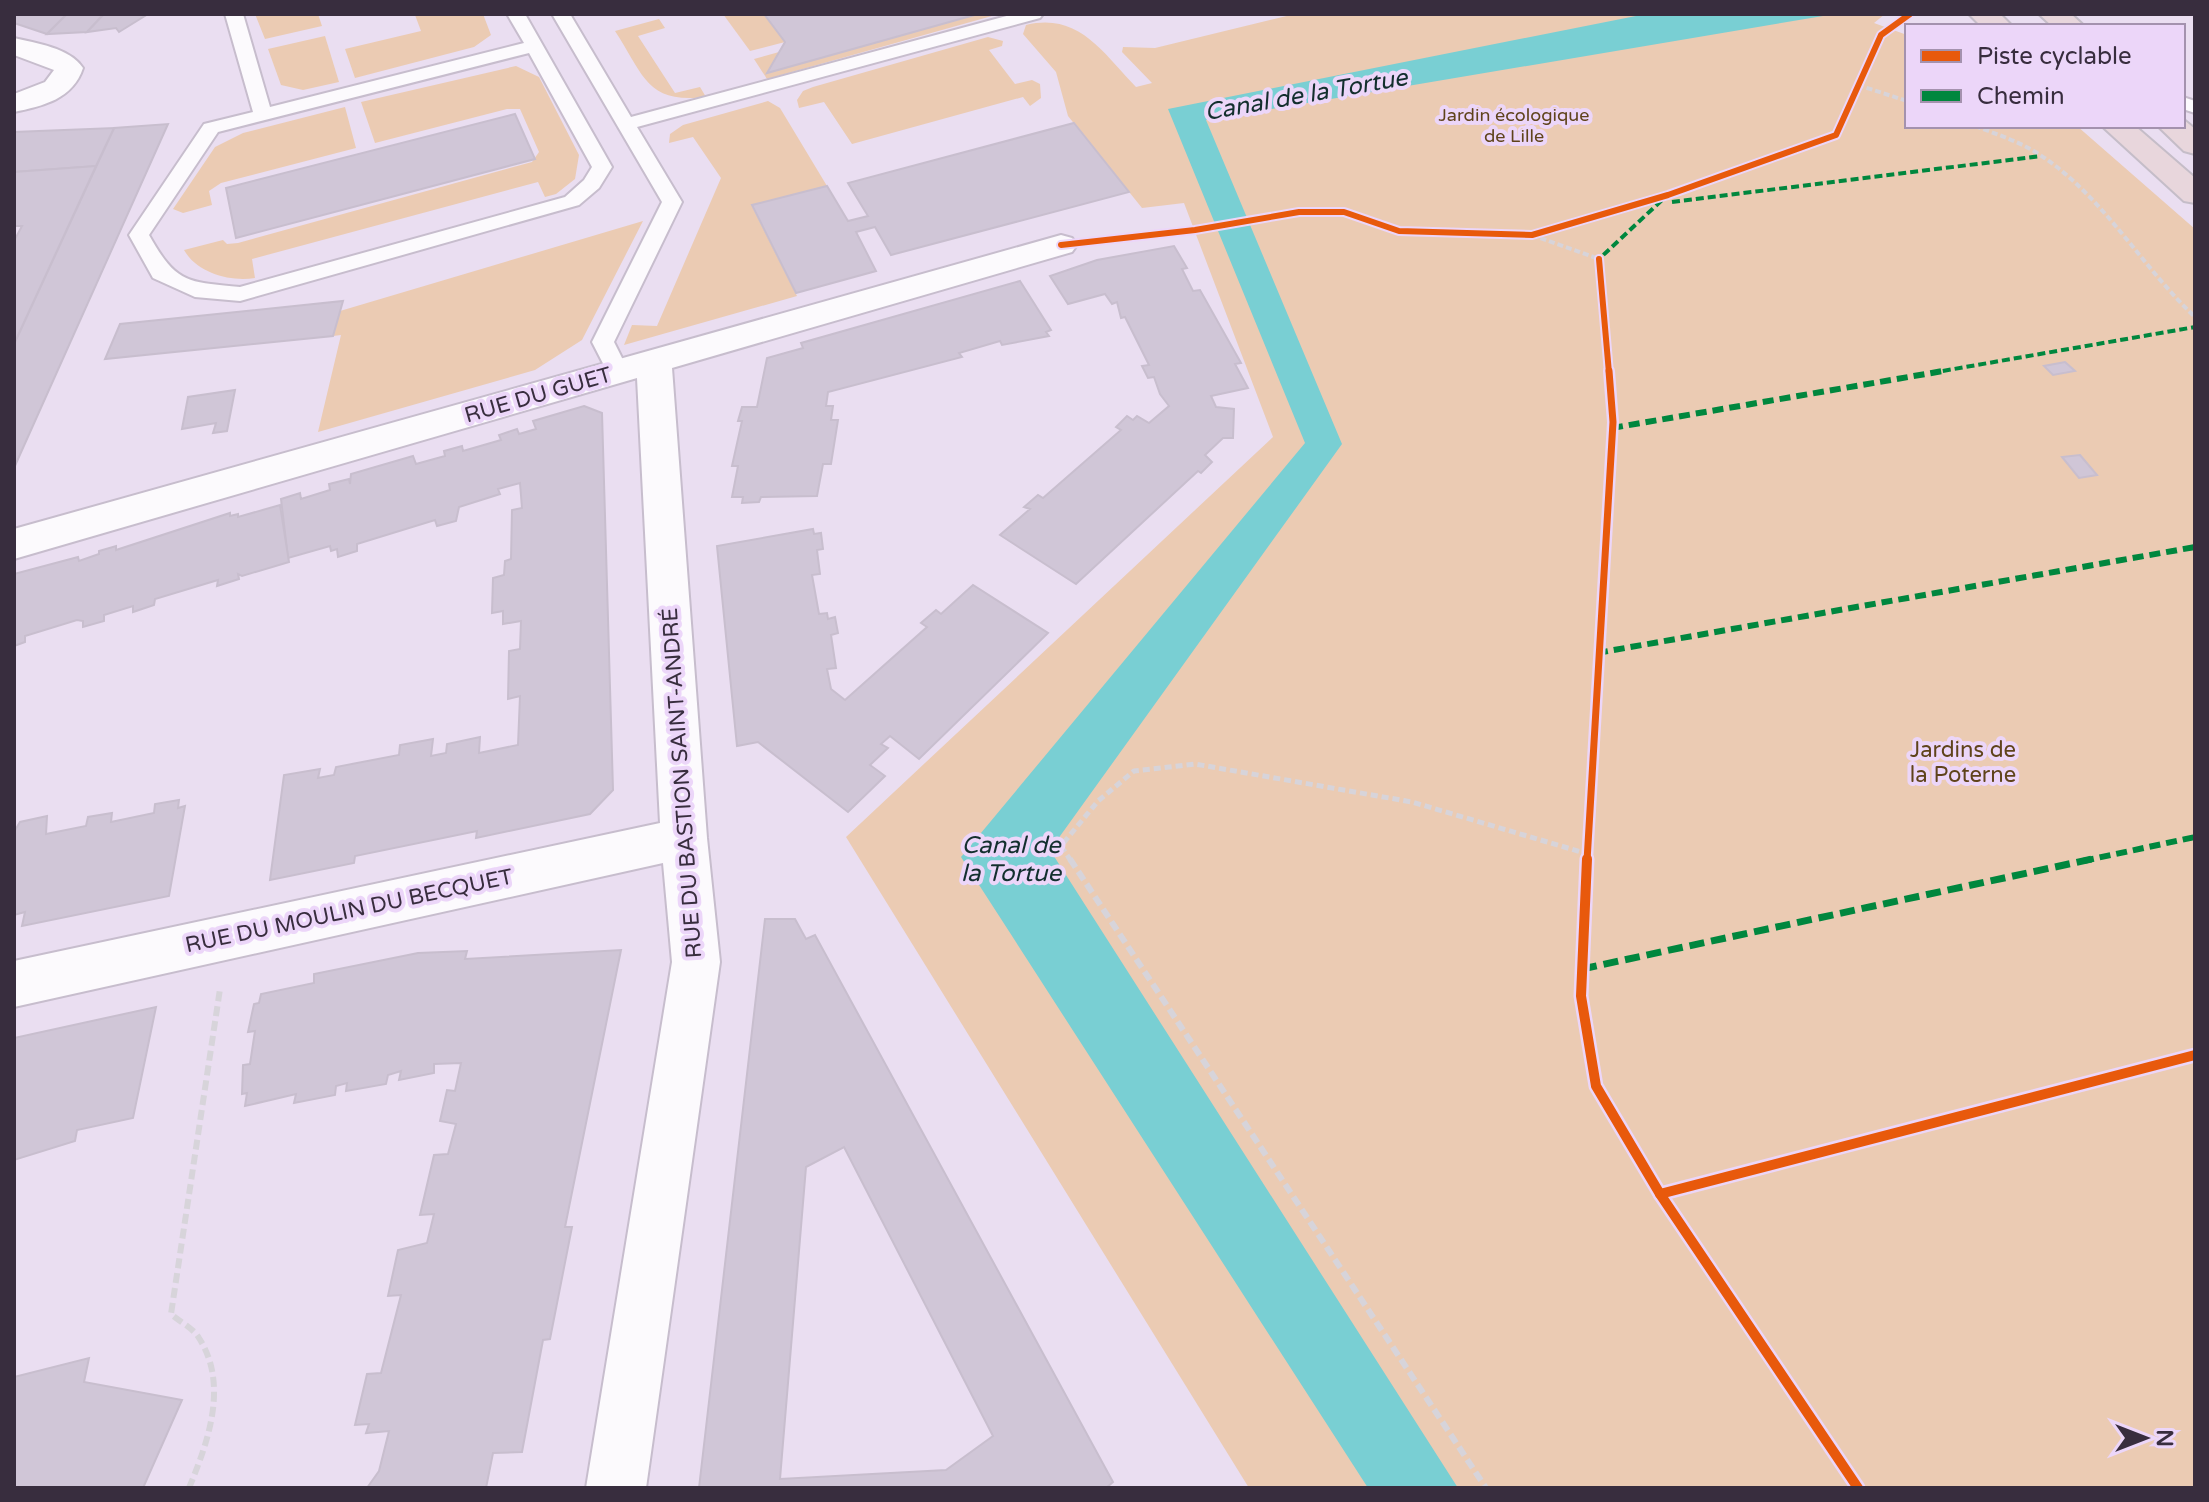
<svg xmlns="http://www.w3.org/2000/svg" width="2209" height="1502" viewBox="0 0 2209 1502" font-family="'Varela Round',sans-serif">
  <rect width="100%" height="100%" fill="#eadef1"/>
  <g fill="#ebcbb3">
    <path d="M255,14h63l4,12 -57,13z"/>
    <path d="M419,14h64l8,21 -17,12 -119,31 -10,-29 76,-18 -6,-16z"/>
    <path d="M723,14h41l21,28 -35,9z"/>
    <path d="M978,14h21l-232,65 -13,-20 25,-7 -11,21z"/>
    <path d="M1295,14h590l-11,9 33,12v91h170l118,103v1259h-946l-403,-651 427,-400 -89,-234 -42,5 -74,-92 -12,-44 -33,-38 3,-9c53,-13 77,28 110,62l16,-4 -30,-31 1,-5 32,1z"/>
    <path d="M659,19l6,9 -27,8 37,57 25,-6 6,10c-60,7 -62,-22 -91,-66z"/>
    <path d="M325,36l14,46 -36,8 -22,-5 -13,-36z"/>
    <path d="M988,37l15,4 -1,5 -13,4 26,34 17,-4 8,4 1,14 -11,8 -7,-9 -171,47 -28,-42 -25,6 -2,-8 6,-9 10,-4z"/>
    <path d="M516,66l23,11 40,78 -4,24 -19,15 -11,3 -7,-15 -286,77 3,19c-25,4 -58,-5 -71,-28l39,-10 4,4 11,-1 294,-81 7,-10 -19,-43h-13l-132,34 -14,-41z"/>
    <path d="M768,101l12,7 47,78 -75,20 45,90 -173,49 8,-20 25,1 64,-148 -28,-41 -24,6 1,-9 13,-9z"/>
    <path d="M345,107l11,41 -135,35 -12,8 3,14 -29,8 -10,-4 42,-62 28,-14z"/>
    <path d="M643,221l-61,119 -47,30 -217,62 23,-97 -8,1 7,-25z"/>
  </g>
  <path fill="#79cfd3" d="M1646,14h189l-629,106 136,324 -292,406 408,638h-90l-407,-631 344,-414 -137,-334z"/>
  <g fill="#d0c6d7" stroke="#c8bece" stroke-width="2" fill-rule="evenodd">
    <path d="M14,14h53l-20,20 -33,-11z"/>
    <path d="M67,14h37l-17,18 -40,2z"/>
    <path d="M104,14h44l-29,18 -3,-4 -29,4z"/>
    <path d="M764,14h214l-211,59 18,-31z"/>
    <path d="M515,114l20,45 -299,79 -10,-50z"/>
    <path d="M1074,123l55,69 -238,63 -16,-28 -19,5 20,39 -80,22 -44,-88 75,-19 21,35 20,-5 -20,-33z"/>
    <path d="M168,124l-154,344v-124l100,-216z"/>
    <path d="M114,128l-18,38 -82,6v-40z"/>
    <path d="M96,166l-82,178v-103l8,-15h-8v-54z"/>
    <path d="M1174,246l13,22 -5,1 11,22 7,-1 41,73 -6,1 13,24 -37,8 5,11 18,2 -1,29h-10l-18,17 7,7 -11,11 -3,-2 -122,113 -76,-49 30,-26 -6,-2 14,-12 5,3 78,-68 -5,-3 11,-11 6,4 4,-4 12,7 20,-17 -9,-12 -6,-17 -6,1 -6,-12 7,-1 -24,-48 -4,1 -4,-16 -5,2 -7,-10 -37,10 -18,-28 47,-16z"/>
    <path d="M1020,281l31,49 -5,2 3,4 -47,9 -2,-4 -41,12 3,4 -134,35 -2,14h7l-2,14h7l-7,44h-8l-6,32 -56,1 -2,5 -17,1 1,-6h-11l6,-31h-6l10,-45h-4l4,-14h15l10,-49 36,-10 -2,-5z"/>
    <path d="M343,301l-10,35 -228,23 15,-35z"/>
    <path d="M2065,362l10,9 -22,4 -9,-9z"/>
    <path d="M235,390l-8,41 -14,2 3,-10 -34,6 6,-32z"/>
    <path d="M584,406l18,7 11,377 -23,24 -114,24 1,-7 -122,25 -1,7 -84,17 14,-105 36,-6 -2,9 16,-3 2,-8 63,-12 1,-10 33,-6 -2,17 15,-3 1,-9 33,-7 -1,16 39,-8 2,-49 -12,3 1,-48 11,-2 1,-28 -18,3v-13l-11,2 1,-35 11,-3 1,-14 6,-2 1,-49 10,-2 -2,-25 -22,6 2,5 -41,13 -3,14 -19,5 -2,-6 -78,24v7l-19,6 -1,-8 -6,2 -1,-5 -42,12 -7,-59 19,-6 1,6 29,-9 -1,-6 20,-5 1,5 1,-10 62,-18 3,8 29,-8 -1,-5 18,-5 1,5 38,-11 -2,-5 18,-6 2,5 17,-5 -3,-8z"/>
    <path d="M2080,455l17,20 -18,3 -17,-21z"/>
    <path d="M280,505l9,57 -47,14 -4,-2 1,5 -22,7 1,-6 -63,19 -1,6 -21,7v-6l-29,9v6l-21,6v-6l-6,-1 -52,16v6l-11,4v-72l64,-17 1,4 20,-7v-3l17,-5v4l114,-37v3l8,-2v3z"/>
    <path d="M813,529l1,5 7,-1 2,16 -6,1 3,24 -8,1 7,39 8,-1 1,6 7,-2 3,16 -7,2 5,33 -9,1 4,20 14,11 82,-73 -6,-4 15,-13 5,4 32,-29 75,48 -129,126 -29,-23 -9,8 7,4 -18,17 15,11 -37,36 -90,-70 -21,4 -20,-200z"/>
    <path d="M179,800l-1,8 7,-2 -16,90 -147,30 3,-14 -11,3v-83l6,-10 27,-6 -1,18 40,-8 2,-9 24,-4 -1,9 43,-9 1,-9z"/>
    <path d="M765,919h30l11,20 9,-4 298,547 -7,6h-407zM844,1147l149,289 -47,34 -166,9 26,-312z"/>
    <path d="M621,950l-56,277h7l-22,112 -7,1 -21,112 -29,1 -7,35h-119l12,-17 10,-40 -23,2 3,-9 -14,1 12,-51 14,-1 20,-78 -13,1 10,-46 29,-7 7,-29 -14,1 14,-60 14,-1 8,-30 -16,-3 7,-31 8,1 6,-28 -27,1v9l-35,7 2,-9 -13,4 -2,9 -40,7 1,-8 -11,3 -1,9 -41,8 2,-9 -51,12 2,-13 -5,1 1,-29 7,-1 5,-33 -7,1 6,-28 5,-1 2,-9 53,-11v-9l104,-21 49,-2 -2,8z"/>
    <path d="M156,1007l-23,111 -56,12 -2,11 -61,19v-122z"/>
    <path d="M89,1358l-5,24 98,18 -39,88h-129v-111z"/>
  </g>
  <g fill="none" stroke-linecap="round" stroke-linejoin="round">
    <defs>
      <g id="lane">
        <path d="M225,14h18l27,93 254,-64 -17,-29h18l87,153 -13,21 -20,17 -339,96 -45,-4 -42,-19 -24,-43 75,-111 49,-12zM529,53l63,114 -8,13 -19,17 -325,90c-54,-5 -64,-4 -91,-52l69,-103z"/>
        <path d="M552,14h18l61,103 383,-103h29l-3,4 -403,109 45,75 -68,140 15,30 -11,8 -8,-3 -18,-35 70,-140z"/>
        <path d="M2183,97l12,4v12l-12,-4z"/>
      </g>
      <g id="street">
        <path d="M14,38c22,5 56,10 69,30 -10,31 -40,38 -69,44v-18l31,-12 9,-12 -40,-15z"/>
        <path d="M1061,235l11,3 5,7 -5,7 -400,116 35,470 13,124 -74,526h-60l86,-526 -9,-99 -649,144v-46l646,-138 -23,-445 -623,181v-30z"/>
      </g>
      <g id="highway">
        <path d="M1969,14h31l12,12h-31z"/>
        <path d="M2039,14h32l13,12h-32z"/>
        <path d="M2184,120l11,9v25l-11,-3 -26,-25h25z"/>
        <path d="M2102,126h33l60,52v25l-11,-2z"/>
      </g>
    </defs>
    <use href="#lane" stroke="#c7bdcd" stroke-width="4"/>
    <use href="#street" stroke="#c7bdcd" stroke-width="4"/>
    <use href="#highway" stroke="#c5bdc8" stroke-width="4"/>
    <g stroke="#d7d4da" stroke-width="4" stroke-dasharray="6 3" stroke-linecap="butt">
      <path d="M1858,85l49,16"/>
      <path d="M1975,126c21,8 43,15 62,27 65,41 103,112 158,164"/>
      <path d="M1195,230l75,-15"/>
      <path d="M1532,235l67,24"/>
    </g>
    <path stroke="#d7d4da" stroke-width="5" stroke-dasharray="7 4" stroke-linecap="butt" d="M1071,861l-10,-15 37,-45 36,-30 61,-7 217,38 176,52"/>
    <g stroke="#d7d4da" stroke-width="6" stroke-dasharray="10 5" stroke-linecap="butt">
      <path d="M1070,859l416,629"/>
      <path d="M189,1488c19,-46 40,-103 10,-150 -6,-10 -19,-16 -28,-24l49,-325"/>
    </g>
    <use href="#lane" fill="#fcfafd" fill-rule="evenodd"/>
    <use href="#street" fill="#fcfafd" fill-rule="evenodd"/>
    <use href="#highway" fill="#e8d6dc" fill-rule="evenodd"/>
    <g stroke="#00873e" stroke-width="4" stroke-dasharray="8 4" stroke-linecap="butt">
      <path d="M1672,202l369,-46"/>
      <path d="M1599,265v-6l63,-59"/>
      <path d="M1931,373l264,-46"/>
    </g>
    <g stroke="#00873e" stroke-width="6" stroke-dasharray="11 6" stroke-linecap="butt">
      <path d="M1612,428l331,-57"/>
      <path d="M1597,653l598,-106"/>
      <path d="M2083,861l112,-24"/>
    </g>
    <path stroke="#00873e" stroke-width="7" stroke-dasharray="15 7" stroke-linecap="butt" d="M1582,969l510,-110"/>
    <defs>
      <g id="cycleway-far2">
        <path d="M1061,245l134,-15 104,-18h45l55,19 133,4 136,-40 168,-60 45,-100 29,-21"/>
        <path d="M1599,259l10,114"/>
      </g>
      <path id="cycleway-far1" d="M1587,861l26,-439 -4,-51"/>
      <g id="cycleway">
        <path d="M1587,859l-6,137 15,90 64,108 198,294"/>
        <path d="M1660,1194l535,-139"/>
      </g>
    </defs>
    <use href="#cycleway-far2" stroke="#ecd6f9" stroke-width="10"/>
    <use href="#cycleway-far1" stroke="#ecd6f9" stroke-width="12"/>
    <use href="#cycleway" stroke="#ecd6f9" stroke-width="15"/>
    <use href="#cycleway-far2" stroke="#e8590c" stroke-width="6"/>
    <use href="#cycleway-far1" stroke="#e8590c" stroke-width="7"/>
    <use href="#cycleway" stroke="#e8590c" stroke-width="10"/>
  </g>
  <g text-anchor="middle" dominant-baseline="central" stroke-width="8" stroke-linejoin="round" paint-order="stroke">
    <g font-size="18" fill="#5f431b" stroke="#ecd6f9">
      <text x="1514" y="115">Jardin écologique<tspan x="1514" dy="21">de Lille</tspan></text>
    </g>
    <g font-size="22" fill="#382d3e" stroke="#ecd6f9">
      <text transform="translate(538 395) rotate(-16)">RUE DU GUET</text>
      <text transform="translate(682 783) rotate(-94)">RUE DU BASTION SAINT-ANDRÉ</text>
      <text transform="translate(349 911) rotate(-12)">RUE DU MOULIN DU BECQUET</text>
    </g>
    <g font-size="22" fill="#5f431b" stroke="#ecd6f9">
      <text x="1963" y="750">Jardins de<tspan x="1963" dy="25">la Poterne</tspan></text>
    </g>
    <g font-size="24" font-style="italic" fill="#132f2e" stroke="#ecd6f9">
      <text transform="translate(1306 95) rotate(-10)">Canal de la Tortue</text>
      <text x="1011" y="845">Canal de<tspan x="1011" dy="28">la Tortue</tspan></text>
    </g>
  </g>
  <rect width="2209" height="1502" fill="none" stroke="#382d3e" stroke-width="32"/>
  <rect x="1905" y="24" width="280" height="104" fill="#ecd6f9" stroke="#a492ae" stroke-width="2"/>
  <rect x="1921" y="50" width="40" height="12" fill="#e8590c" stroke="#a492ae" stroke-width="2"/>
  <text x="1977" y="64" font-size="24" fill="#382d3e">Piste cyclable</text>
  <rect x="1921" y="90" width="40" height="12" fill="#00873e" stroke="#a492ae" stroke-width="2"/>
  <text x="1977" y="104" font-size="24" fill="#382d3e">Chemin</text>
  <g transform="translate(2145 1438) rotate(90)" stroke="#ecd6f9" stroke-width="6" paint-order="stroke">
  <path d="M0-6L14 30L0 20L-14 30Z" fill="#382d3e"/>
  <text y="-12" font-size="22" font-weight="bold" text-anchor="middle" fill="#382d3e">N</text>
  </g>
</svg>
